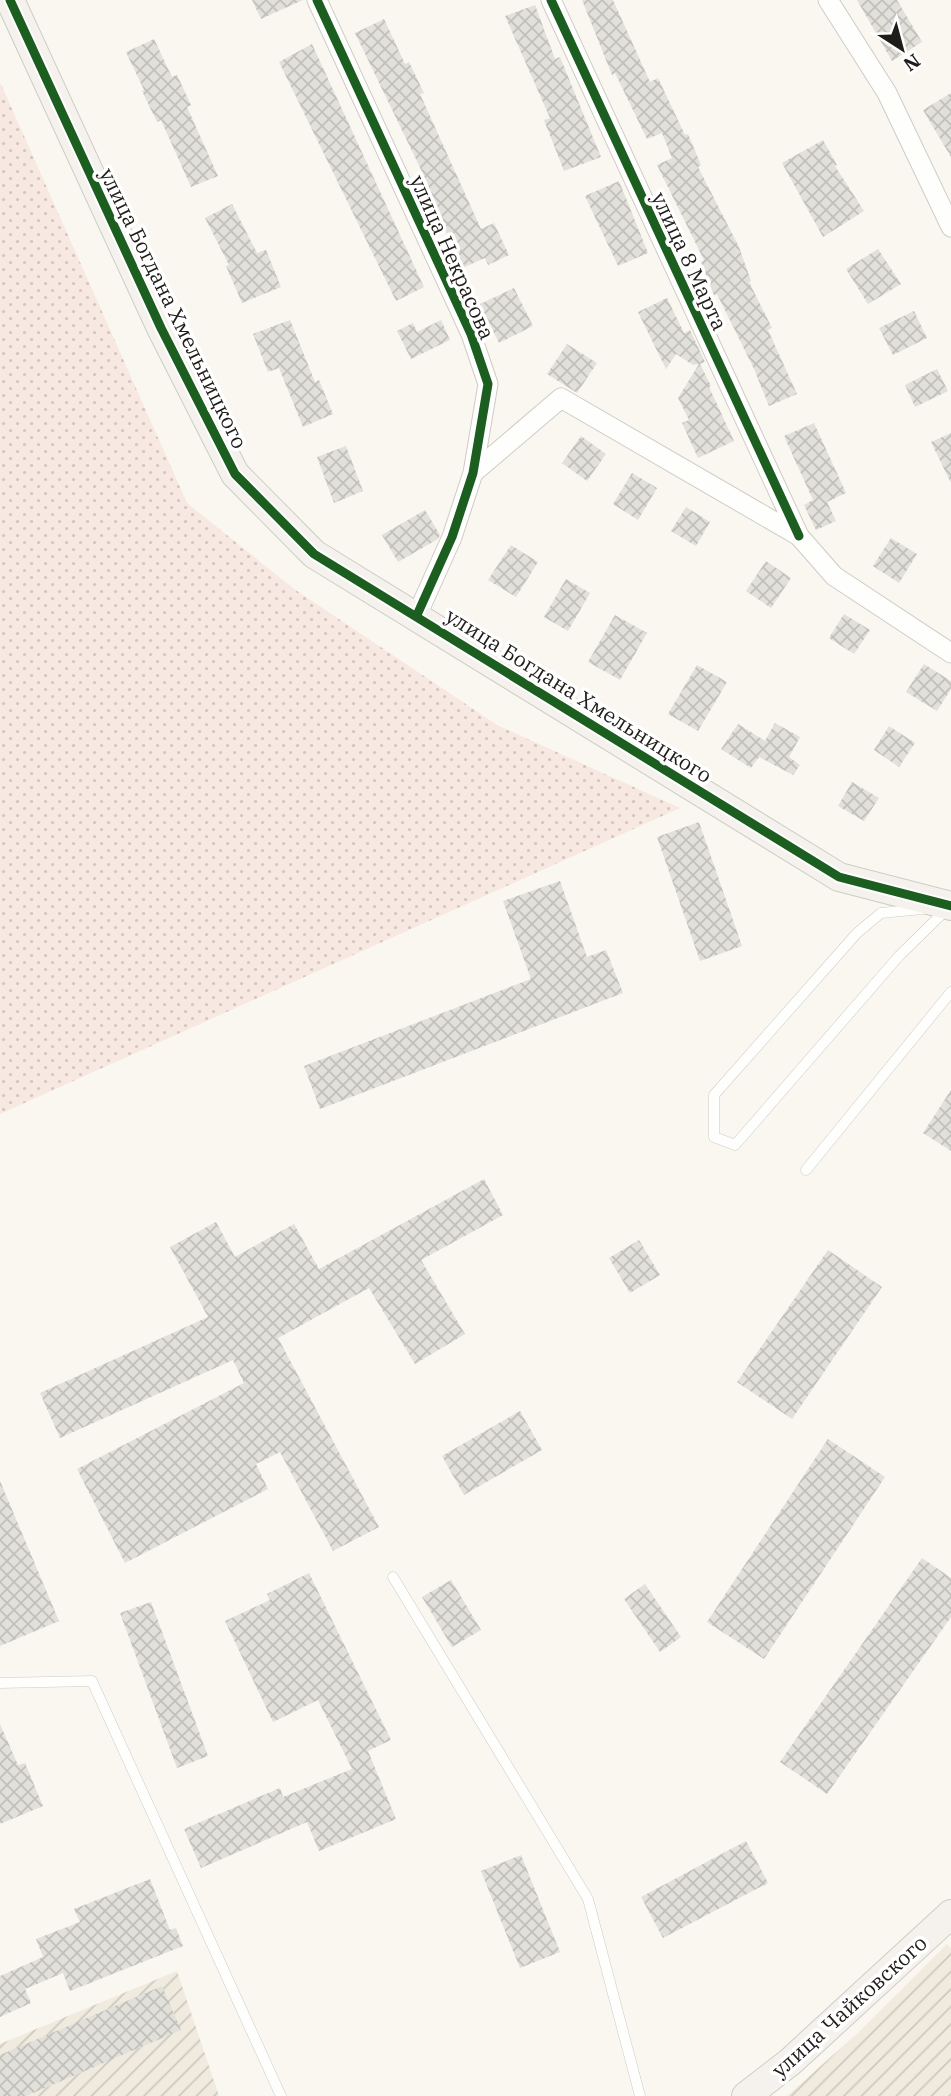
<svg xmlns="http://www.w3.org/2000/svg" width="951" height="2096" viewBox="0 0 951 2096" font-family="'IBM Plex Serif',serif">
  <defs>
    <pattern id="industrial-furrows" width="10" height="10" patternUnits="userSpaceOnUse" patternTransform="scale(1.75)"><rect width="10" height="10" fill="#f0ebde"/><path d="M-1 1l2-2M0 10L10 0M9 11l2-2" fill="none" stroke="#cdc9be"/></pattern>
    <pattern id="grass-dots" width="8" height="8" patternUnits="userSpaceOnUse" patternTransform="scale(1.75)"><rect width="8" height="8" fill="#f7e8e1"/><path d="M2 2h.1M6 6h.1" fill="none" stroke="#d3c7c0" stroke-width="1.8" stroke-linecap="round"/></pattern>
    <pattern id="building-cross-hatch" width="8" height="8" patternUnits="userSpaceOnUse" patternTransform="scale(1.75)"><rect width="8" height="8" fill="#e1e0db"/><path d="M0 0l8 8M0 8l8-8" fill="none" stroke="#c1c0bb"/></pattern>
  </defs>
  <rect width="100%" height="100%" fill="#faf7f0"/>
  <g fill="url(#industrial-furrows)">
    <path d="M947,1944l4,4v148h-164l73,-65z"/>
    <path d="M177,1971l42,125h-219v-52z"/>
  </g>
  <path fill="url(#grass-dots)" d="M0,82l187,421 107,86 203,136 183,83 -680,306z"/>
  <g fill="url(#building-cross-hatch)">
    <path d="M252,0h51l-42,19z"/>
    <path d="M582,0h31l37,82 8,-4 27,57 3,-1 13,31 -3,2 41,80 12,34 -2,1 23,46 -4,2 29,64 -28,12 -15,-37 -37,-75 -3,1 -13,-33 3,-2 -47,-95 15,-7 -10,-25 -15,6 -32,-66 -3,2z"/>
    <path d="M857,0h40l25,42 -30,19z"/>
    <path d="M535,5l20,54 5,-2 41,100 -37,14 -20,-51 6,-2 -45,-102z"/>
    <path d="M384,19l21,45 4,-2 15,31 -4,1 61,135 13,-6 15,32 -21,10 -3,-7 -25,11 -33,-87 -72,-149z"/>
    <path d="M154,39l18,38 5,-2 14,30 -4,2 31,69 -27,11 -30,-67 -4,2 -15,-31 2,-1 -18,-38z"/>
    <path d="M312,44l112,243 -28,14 -117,-239z"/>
    <path d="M951,93v64l-28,-47z"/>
    <path d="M823,140l14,25 -2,1 29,45 -41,26 -41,-74z"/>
    <path d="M619,181l29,72 -30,13 -33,-70z"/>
    <path d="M232,204l25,49 9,-3 15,37 -39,16 -16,-37 3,-1 -24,-47z"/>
    <path d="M878,249l23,35 -33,20 -22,-35z"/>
    <path d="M514,288l19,38 -34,17 -19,-39z"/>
    <path d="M667,298l17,35 6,-3 15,32 -5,2 11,22 -2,1 25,54 -36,17 -16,-35 7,-3 -11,-22 21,-34 -6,1 -17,-11 -10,15 -28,-57z"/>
    <path d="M914,311l13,27 -34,17 -14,-27z"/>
    <path d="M290,320l25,62 4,-2 14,34 -30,13 -24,-59 -11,4 -15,-38z"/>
    <path d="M441,320l9,20 -39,19 -14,-28 16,-8 4,9z"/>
    <path d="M567,344l30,19 -20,30 -30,-19z"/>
    <path d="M937,369l11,22 -33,16 -10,-22z"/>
    <path d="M814,423l32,70 -19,9 9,19 -20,9 -12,-25 9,-5 -29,-64z"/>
    <path d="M951,433v50l-20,-41z"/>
    <path d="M581,436l25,18 -19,27 -25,-18z"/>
    <path d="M346,446l17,45 -29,12 -17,-46z"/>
    <path d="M632,473l25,15 -19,32 -25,-16z"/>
    <path d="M686,507l24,15 -14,24 -25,-15z"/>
    <path d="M425,510l15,25 -2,4 -40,23 -16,-27z"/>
    <path d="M891,538l26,16 -18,29 -26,-17z"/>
    <path d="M511,545l27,17 -22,35 -28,-17z"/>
    <path d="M766,561l25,17 -20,30 -25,-17z"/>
    <path d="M566,579l24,14 -22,38 -24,-14z"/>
    <path d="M844,614l26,16 -16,24 -25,-16z"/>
    <path d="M615,615l32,18 -27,47 -32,-18z"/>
    <path d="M924,664l27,17v8l-14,22 -31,-19z"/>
    <path d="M697,665l30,17 -29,49 -30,-17z"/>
    <path d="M775,723l25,14 -11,20 11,8 -7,10 -34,-18 -8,11 -30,-19 17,-25 27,17z"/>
    <path d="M889,726l26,17 -16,24 -25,-17z"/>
    <path d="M852,782l27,16 -15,23 -26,-15z"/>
    <path d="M699,822l43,124 -42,15 -43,-124z"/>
    <path d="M560,881l27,76 19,-7 17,43 -303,116 -16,-43 227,-87 -28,-78z"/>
    <path d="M951,1090v61l-28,-18z"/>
    <path d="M484,1179l19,36 -82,45 44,74 -50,30 -46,-76 -91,50 101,189 -46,24 -53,-99 -24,12 12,25 -143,74 -48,-94 167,-86 -11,-23 -173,78 -20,-45 168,-76 -38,-70 46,-25 19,35 59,-33 25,45z"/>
    <path d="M639,1240l21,35 -30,18 -21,-35z"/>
    <path d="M828,1250l54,37 -90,132 -55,-37z"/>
    <path d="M520,1411l22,39 -78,45 -22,-39z"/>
    <path d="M828,1439l57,38 -121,182 -57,-37z"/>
    <path d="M0,1481l59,140 -59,25z"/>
    <path d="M922,1558l29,20v39l-124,177 -47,-32z"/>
    <path d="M309,1573l82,167 -23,11 28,68 -77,32 -12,-29 -106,46 -17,-39 96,-41 3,9 69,-28 -34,-69 -45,22 -48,-101 45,-21 -3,-6z"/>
    <path d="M451,1580l30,50 -29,17 -30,-50z"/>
    <path d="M645,1584l36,53 -21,15 -36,-53z"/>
    <path d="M151,1602l57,154 -31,12 -57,-155z"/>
    <path d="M0,1724l18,41 7,-2 18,43 -43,18z"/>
    <path d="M746,1841l22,42 -105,55 -22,-41z"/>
    <path d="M521,1855l39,97 -40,16 -39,-97z"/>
    <path d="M150,1879l20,51 6,-2 7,18 -113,45 -7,-18 -38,16 6,14 -31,14v-41l43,-19 -7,-18 44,-17 -6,-13z"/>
    <path d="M162,1986l19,44 -155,66h-26v-41z"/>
  </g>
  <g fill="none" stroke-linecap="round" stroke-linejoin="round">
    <defs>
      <g id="lane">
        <path d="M922,909l-41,4 -24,20 -143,162v42l21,8 164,-189 48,-47"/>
        <path d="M806,1170l145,-178"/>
        <path d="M393,1577l195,322 52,197"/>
        <path d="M0,1683l92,-2 189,415"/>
      </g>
      <g id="street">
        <path d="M317,0l154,334 17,50 -15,89 -21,64 -35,78"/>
        <path d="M551,0l248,536"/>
        <path d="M828,0l59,93 64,134"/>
        <path d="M473,473l88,-75 238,138 35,40 117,77"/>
      </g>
      <g id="secondary">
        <path d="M10,0l151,328 74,146 79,80 525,323 112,29"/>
        <path d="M746,2096l44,-34 161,-148"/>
      </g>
    </defs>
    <use href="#lane" stroke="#cdccc6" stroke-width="11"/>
    <use href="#street" stroke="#cdccc6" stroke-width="21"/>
    <use href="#secondary" stroke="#cdccc6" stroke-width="30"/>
    <use href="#lane" stroke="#fefefd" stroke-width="10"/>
    <use href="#street" stroke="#fefefd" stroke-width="19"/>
    <use href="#secondary" stroke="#f5f2ee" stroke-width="28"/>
    <defs>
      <g id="cycleway">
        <path d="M10,0l151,328 74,146 79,80 525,323 112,29"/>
        <path d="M317,0l154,334 17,50 -15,89 -21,64 -35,78"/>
        <path d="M551,0l248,536"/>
      </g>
    </defs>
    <use href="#cycleway" stroke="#fff" stroke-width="13"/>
    <use href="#cycleway" stroke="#1b5e20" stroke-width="9"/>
  </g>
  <g text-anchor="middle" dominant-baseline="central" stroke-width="7" stroke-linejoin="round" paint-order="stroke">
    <g font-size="21" fill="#1f1d19" stroke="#fff">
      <text transform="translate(453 257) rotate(66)">улица Некрасова</text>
      <text transform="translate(690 261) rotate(65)">улица 8 Марта</text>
      <text transform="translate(174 308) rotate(64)">улица Богдана Хмельницкого</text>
      <text transform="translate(579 695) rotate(32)">улица Богдана Хмельницкого</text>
      <text transform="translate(849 2006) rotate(-42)">улица Чайковского</text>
    </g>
  </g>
  <g transform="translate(902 49) rotate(144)" stroke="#ffffff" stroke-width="5" paint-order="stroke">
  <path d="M0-5L12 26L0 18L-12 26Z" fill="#1f1d19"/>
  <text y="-10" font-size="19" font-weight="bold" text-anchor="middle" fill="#1f1d19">N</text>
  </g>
</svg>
